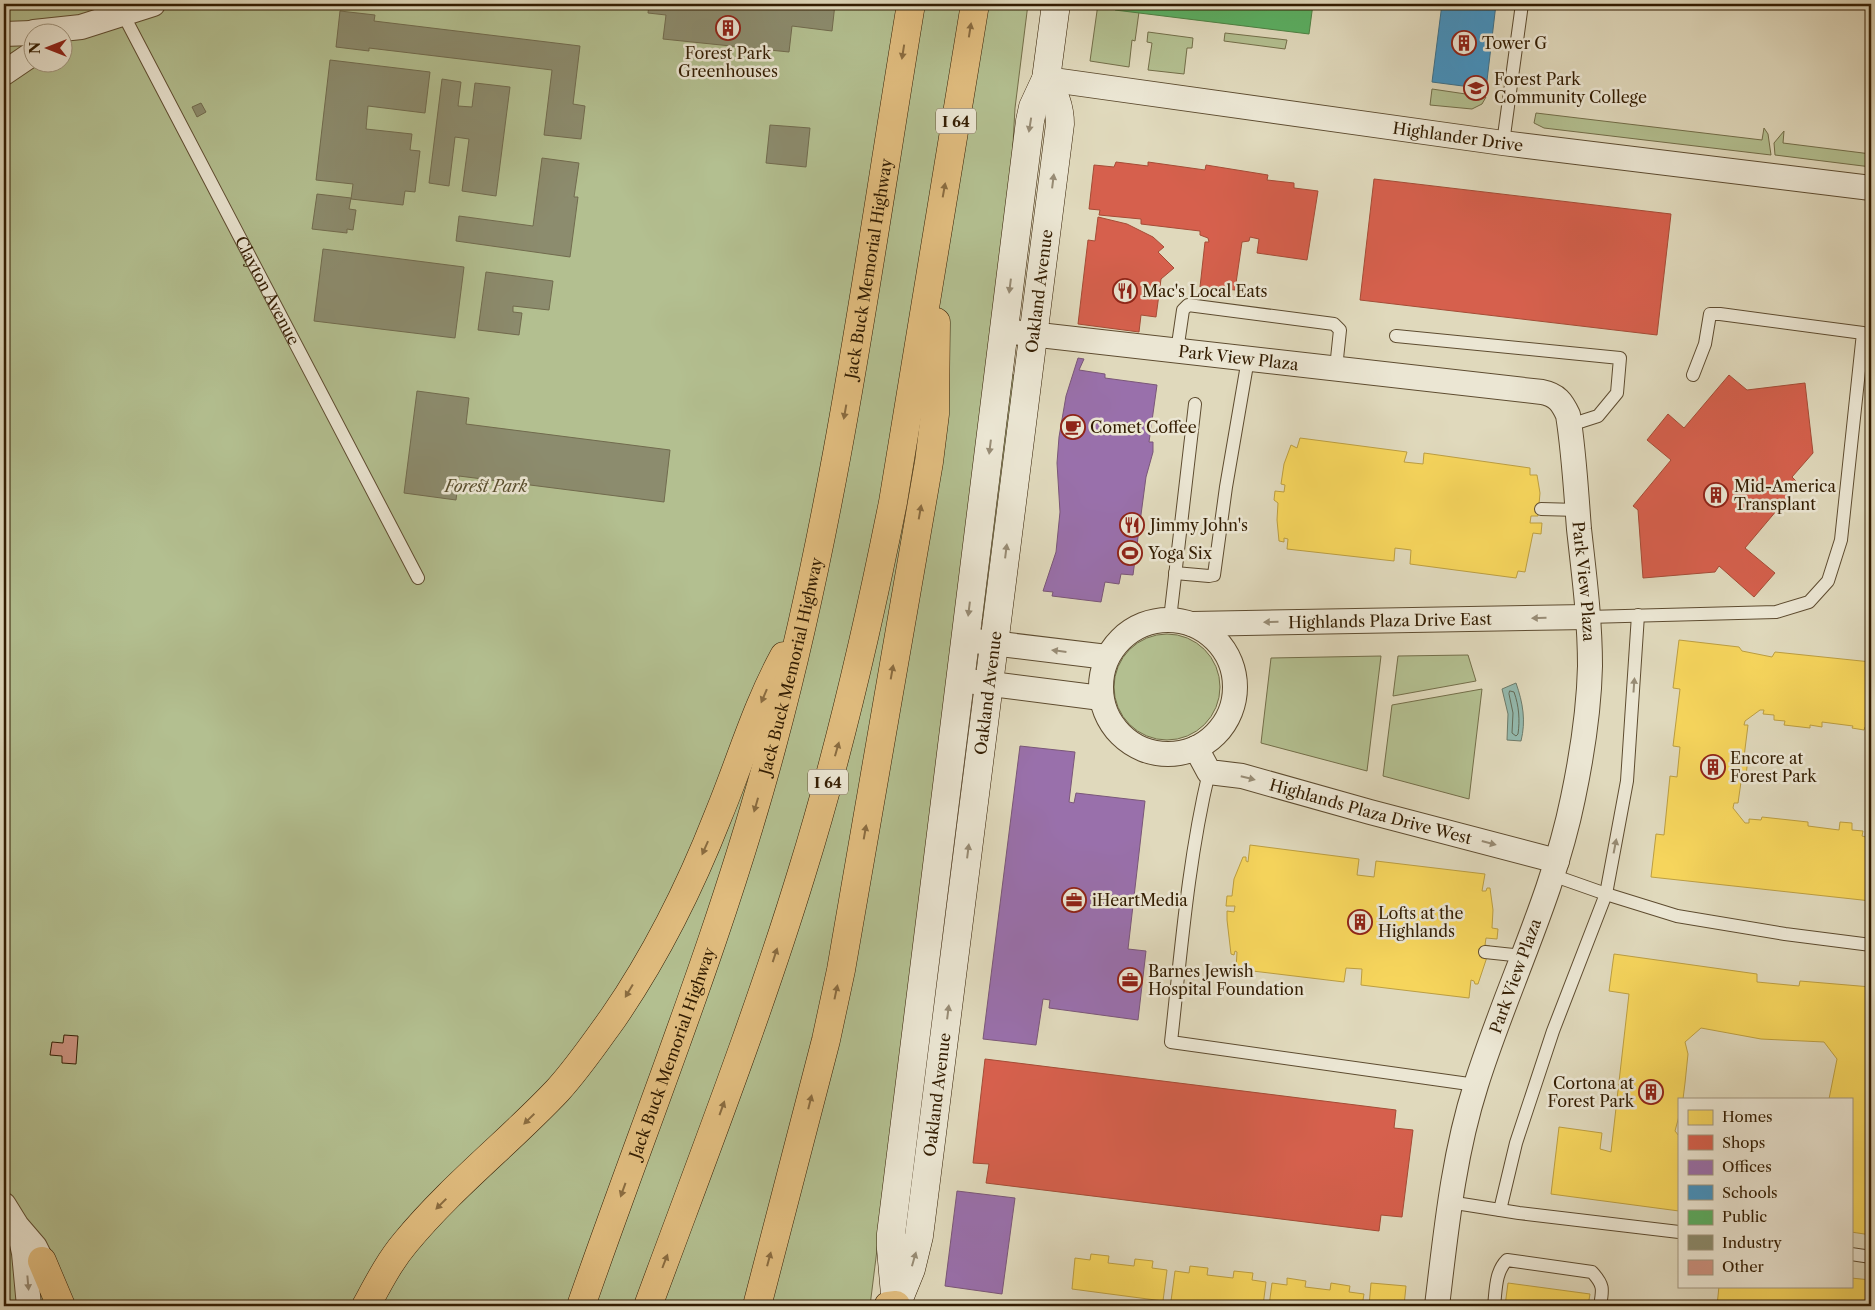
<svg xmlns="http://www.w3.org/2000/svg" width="1875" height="1310" viewBox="0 0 1875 1310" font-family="'Libre Caslon Text',serif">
  <rect width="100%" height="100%" fill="#e0d9bc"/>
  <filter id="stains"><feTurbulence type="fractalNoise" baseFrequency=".004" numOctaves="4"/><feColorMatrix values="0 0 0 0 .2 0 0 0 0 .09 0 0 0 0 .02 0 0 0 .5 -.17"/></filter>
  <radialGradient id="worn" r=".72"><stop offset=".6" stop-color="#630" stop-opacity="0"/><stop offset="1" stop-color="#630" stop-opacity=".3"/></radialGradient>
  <g fill="#b3bf90" stroke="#736e49" fill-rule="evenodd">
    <path d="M4,4h1024l-13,104 -3,54 -142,1144h-866zM32,32h30v30h-30z"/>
    <path d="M1098,4h18l-1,5 24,3 -4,29 -3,-1 -3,27 -39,-6z"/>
    <path d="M1148,32l45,6 -1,10h-5l-3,26 -36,-4 4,-27 -5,-1z"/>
    <path d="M1225,33l62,7 -2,9 -61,-8z"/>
    <path d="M1432,89l54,8 -4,7 -10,5 -42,-4z"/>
    <path d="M1536,113l226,27 2,-12 4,6 3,21 -227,-27 -10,-5z"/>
    <path d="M1784,131l-1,12 88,11v13l-96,-12 -1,-12z"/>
    <path d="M1011,374l5,2 -29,243 -7,1z"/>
    <circle cx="1167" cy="687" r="53"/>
    <path d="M1468,655l8,26 -83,15 5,-40z"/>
    <path d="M1381,656l-14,115 -106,-28 10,-85z"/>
    <path d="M1482,689l-13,110 -86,-23 9,-71z"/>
  </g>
  <path fill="#94baaf" stroke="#6d7b6a" d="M1516,683c7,20 10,38 5,58l-14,-1 1,-26 -6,-25z"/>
  <g fill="#f6d55c" stroke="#bc9e41">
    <path d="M1300,438l107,14 -3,10 19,2 1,-11 106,15v7h7l3,18 -2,23h-7l-1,7h12l-1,11 -8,-1 -8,39 -7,-1 -2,7 -106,-14 1,-14 -16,-2 -1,13 -107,-12 1,-10 -4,-1v4l-5,-1 -2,-21 1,-17 -4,-3 1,-9 9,1 1,-7 -4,-1 3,-20 7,-19 6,3z"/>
    <path d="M1679,640l60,7 3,4 30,6 3,-5 96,10v65h-6l-1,3 -12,-2 1,-2 -31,-4v5l-12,-2v3l-26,-3 1,-4 -11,-1v-5l-11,-1 1,-4h-4l-15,11 -1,4h4l-4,32 4,1 -2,18 -4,-1 -4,28h-4l-1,5 12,15h4v-4l12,1 1,-3 46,5v4l31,4 1,-8 12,1v7l11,1 -1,5 4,1 5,-4v68l-220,-24 5,-43 8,1 6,-59 7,1 3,-30 -7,-1 7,-57 -7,-1z"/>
    <path d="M1250,845l109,14 -2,16 17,2 2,-16 109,13 -3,17h4l1,-3h3l3,22 -1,18 6,1 -1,10 -11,-1 -1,7 5,1 -1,5 -11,33h-3l-1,-3 -3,-1 -2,18 -108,-13 1,-16 -16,-1 -2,14 -108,-13 1,-17 -2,-1 -1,4 -3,-1 -4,-34v-9l7,1 1,-6h-9l1,-10h5l2,-17 9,-22h3v4l2,1z"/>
    <path d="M1614,954l143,20v8l42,4 1,-5 71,6v248l-20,-3v-133h-22l8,-40 -13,-17 -63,-3 -60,-11 -16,14 3,12 -3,29 -2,16h-4v17l-4,15 4,5v75l-128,-17 8,-67 43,6 -2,16 11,3 18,-158 -20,-3z"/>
    <path d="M1091,1254l18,2 -1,7 26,3 1,-7 18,2 -1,7 15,2 -4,31 -91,-12 3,-31 15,2z"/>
    <path d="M1190,1266l18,2 -1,7 26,3 1,-7 19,2 -1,7 14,2 -3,24h-51l-41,-5 4,-30 14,2z"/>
    <path d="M1287,1278l19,3 -1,6 25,3 1,-7 19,3 -1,6 15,2 -2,12h-93l3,-23 15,2z"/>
    <path d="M1851,1278l20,2v26h-154l2,-20h132z"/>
    <path d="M1371,1283l35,3 -2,20h-35z"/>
    <path d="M1508,1283l82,11 -2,12h-83z"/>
  </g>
  <g fill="#d6604d" stroke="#a54c36">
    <path d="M1116,162l32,4v-4l57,8 1,-5 62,10 -1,5 27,3v5l24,3 -11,69 -50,-7 2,-14 -9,-2 -1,4 -7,1 -7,48 -35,-3 5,-45h4l-1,-4 -8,-3v-4l-59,-7v-5l-42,-4 1,-5 -11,-1 5,-44 20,2z"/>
    <path d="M1374,179l297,35 -14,121 -297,-35z"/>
    <path d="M1098,217l29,7 26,13 11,10 -6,5 16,16 -13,11 -5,38 -15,-2 -2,17 -61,-8 10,-84 7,1z"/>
    <path d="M1729,375l18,15 58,-7 8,70 -21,24 7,7 -54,64 30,25 -21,24 -35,-31 -4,6 -72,6 -5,-68 -5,-4 38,-46 -24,-20 21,-26 16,14z"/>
    <path d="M985,1059l411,51 -2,18 19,2 -11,87 -21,-2 -2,16 -393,-48 3,-19 -16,-1z"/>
  </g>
  <g fill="#9970ab" stroke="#7a5778">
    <path d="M1078,358l6,1 -5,11 26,4v4l52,7 -8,57h4v10l-7,25 -13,98 -12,-1 -2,10 -14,-2 -4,20 -49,-6 1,-4 -10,-1 13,-39 4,-40 -3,-49 2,-26 7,-41z"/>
    <path d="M1020,746l55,6 -6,50 5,1 2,-10 69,8 -17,148 18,2 -8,69 -89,-12 1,-8 -7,-1 -7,46 -53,-6z"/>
    <path d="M957,1191l58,7 -13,96 -57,-8z"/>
  </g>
  <path fill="#4393c3" stroke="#3e7089" d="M1442,4h54l-10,85 -54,-7z"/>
  <path fill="#5aae61" stroke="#4e8244" d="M1116,4h197l-4,30 -194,-24z"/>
  <g fill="#8c8c6e" stroke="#716b4e">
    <path d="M649,4h186l-3,27 -40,-5 -3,26 -126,-13 3,-24 -18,-2z"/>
    <path d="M340,11l35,4 -1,6 206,25 -7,58 12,2 -4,33 -37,-4 8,-65 -183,-22v3l-33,-4z"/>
    <path d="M330,60l100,12 -5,41 -57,-7 -2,23 46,5 -2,16 10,1 -5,41 -10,-1 -2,14 -52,-6 2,-15 -37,-4z"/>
    <path d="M442,79l19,3 -3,24 14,1 3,-24 35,4 -14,109 -34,-5 7,-52 -14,-2 -6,49 -20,-3z"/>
    <path d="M201,103l5,9 -9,5 -5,-10z"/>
    <path d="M770,125l40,3 -4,39 -40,-4z"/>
    <path d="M542,158l37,5 -5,34h4l-8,60 -114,-16 3,-25 74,10z"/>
    <path d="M317,194l34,4 -2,11 7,1 -3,20 -6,-1v4l-35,-4z"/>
    <path d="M323,249l141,18 -9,71 -141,-17z"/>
    <path d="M486,272l67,9 -4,29 -36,-4v6l9,1 -3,22 -41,-5z"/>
    <path d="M417,391l52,7 -3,26 204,26 -6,52 -205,-26 -3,24 -52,-7z"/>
  </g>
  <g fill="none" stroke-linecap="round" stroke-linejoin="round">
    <path stroke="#646c58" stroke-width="1" d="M1510,691l4,1c5,14 6,28 4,42l-2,2 -4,-3 1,-20 -4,-19z"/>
  </g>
  <path fill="#cc9280" stroke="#331d02" d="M64,1035l14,1 -2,28 -14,-1v-7l-12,-1 2,-13 11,1z"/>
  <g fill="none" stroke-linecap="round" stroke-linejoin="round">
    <defs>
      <g id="lane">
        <path id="s1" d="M123,14l295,564"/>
        <path d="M1503,143l19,-139"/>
        <path d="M1396,336l224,22 -3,35 -19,23 -28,9"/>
        <path d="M1177,351l6,-41 5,-5 146,19 6,6 -4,38"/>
        <path d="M1541,509l37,1"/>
        <path d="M1175,573l34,3 5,-1 12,-88 22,-128"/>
        <path d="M1587,617l189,-5 33,-10 19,-21 13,-41 22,-207 -143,-19h-10l-5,30 -12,31"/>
        <path d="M1170,619l25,-215"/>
        <path d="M1209,772c-21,88 -28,180 -38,270l305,43"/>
        <path d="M1552,875l54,19 71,22 108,18 86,11"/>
        <path d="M1485,952l38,4"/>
        <path d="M1449,1202l70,11 160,19"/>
        <path d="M1500,1210l16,-67 37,-112 53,-137 21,-113 11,-166"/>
        <path d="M1851,1254l20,3"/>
        <path d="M1494,1306c2,-16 1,-34 13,-46l85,12c12,13 11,17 8,34"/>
      </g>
      <g id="street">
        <path d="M34,32l47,-5 72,-23"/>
        <path d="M4,34l28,-1"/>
        <path d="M4,73l28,-19"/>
        <path id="s2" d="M1046,79l457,64 368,45"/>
        <path id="s3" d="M1004,331l538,61c15,3 20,10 26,23 6,37 8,76 11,114 5,45 11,91 11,137 -1,45 -8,89 -17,132 -20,99 -67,191 -97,287 -23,72 -30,147 -39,221"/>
        <circle cx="1168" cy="687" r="67"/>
        <path id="s4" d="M1192,624l395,-7"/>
        <path d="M975,641l132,16"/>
        <path d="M960,680l141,18"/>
        <path id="s5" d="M1196,748l13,24 33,4 128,36 187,49"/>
        <path d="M4,1205l13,21 18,21 7,14 4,19"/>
        <path d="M20,1235l4,18 5,53"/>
      </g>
      <g id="secondary">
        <path id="s6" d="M898,1301l13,-32 8,-33 141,-1112c0,-18 -6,-30 -14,-45"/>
        <path d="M896,1306l-5,-57v-15l139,-1113 3,-14 13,-28 10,-75"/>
      </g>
      <path id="primary" d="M42,1261l19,45"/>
      <g id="highway">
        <path d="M366,1306c12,-22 23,-44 39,-63 46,-56 104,-101 153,-153 20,-22 37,-47 55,-72 42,-61 78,-133 105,-202 22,-53 38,-109 66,-160"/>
        <path id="s7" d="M581,1306c65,-187 141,-372 192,-564 65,-242 97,-491 138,-738"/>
        <path d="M648,1306c53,-144 109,-287 154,-434 38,-122 66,-245 91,-370l82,-498"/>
        <path d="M757,1306l69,-266 15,-70 88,-508 6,-48 1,-92"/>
        <path d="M888,1306l8,-1"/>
      </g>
    </defs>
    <use href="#lane" stroke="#5e4c30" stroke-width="14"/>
    <use href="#street" stroke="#5e4c30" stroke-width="26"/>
    <use href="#secondary" stroke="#331d02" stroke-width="29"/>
    <use href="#primary" stroke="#331d02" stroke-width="29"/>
    <use href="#highway" stroke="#331d02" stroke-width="29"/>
    <use href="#lane" stroke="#ebe6d3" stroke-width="12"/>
    <use href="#street" stroke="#ebe6d3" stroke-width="24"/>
    <use href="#secondary" stroke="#ebe6d3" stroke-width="28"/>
    <use href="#primary" stroke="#e0bc7e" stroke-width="28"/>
    <use href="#highway" stroke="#e0bc7e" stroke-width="28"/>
  </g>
  <defs><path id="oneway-solid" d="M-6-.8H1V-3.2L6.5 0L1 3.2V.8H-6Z" transform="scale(1.25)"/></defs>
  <g fill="#8a6c40">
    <use href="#oneway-solid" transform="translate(970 30) rotate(-81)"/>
    <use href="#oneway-solid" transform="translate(903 52) rotate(99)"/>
    <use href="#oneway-solid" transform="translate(944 190) rotate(-80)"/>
    <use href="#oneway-solid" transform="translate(845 412) rotate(100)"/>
    <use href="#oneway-solid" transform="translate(920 512) rotate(-80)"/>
    <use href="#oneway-solid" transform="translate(892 672) rotate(-80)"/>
    <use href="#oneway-solid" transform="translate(764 696) rotate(113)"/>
    <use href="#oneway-solid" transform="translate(837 749) rotate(-74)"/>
    <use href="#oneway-solid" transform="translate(756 805) rotate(106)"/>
    <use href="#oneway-solid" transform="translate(865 832) rotate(-80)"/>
    <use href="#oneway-solid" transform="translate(705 848) rotate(114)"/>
    <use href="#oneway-solid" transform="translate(775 955) rotate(-72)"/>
    <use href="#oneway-solid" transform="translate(629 991) rotate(121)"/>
    <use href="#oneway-solid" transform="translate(836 992) rotate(-78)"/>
    <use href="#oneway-solid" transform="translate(810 1102) rotate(-76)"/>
    <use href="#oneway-solid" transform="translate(722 1108) rotate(-70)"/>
    <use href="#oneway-solid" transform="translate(529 1119) rotate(136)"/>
    <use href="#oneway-solid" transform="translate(623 1190) rotate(110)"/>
    <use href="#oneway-solid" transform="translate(441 1204) rotate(135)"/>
    <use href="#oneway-solid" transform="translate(769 1259) rotate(-75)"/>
    <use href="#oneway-solid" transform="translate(665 1261) rotate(-69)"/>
  </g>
  <g fill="#988c75">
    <use href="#oneway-solid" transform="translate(1030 125) rotate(99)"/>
    <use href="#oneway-solid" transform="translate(1053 181) rotate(-83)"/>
    <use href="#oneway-solid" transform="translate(1010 286) rotate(97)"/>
    <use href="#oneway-solid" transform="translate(990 447) rotate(97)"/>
    <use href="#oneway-solid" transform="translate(1006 551) rotate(-83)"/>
    <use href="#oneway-solid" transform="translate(969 609) rotate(97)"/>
    <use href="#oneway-solid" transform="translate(1539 618) rotate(179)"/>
    <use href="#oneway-solid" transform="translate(1271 622) rotate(179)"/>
    <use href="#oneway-solid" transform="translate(1059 651) rotate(-173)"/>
    <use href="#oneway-solid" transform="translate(1634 685) rotate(-86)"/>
    <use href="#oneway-solid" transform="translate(1248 778) rotate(14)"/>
    <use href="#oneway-solid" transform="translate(1489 843) rotate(15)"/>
    <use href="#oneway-solid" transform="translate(1615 846) rotate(-79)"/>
    <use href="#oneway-solid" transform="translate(968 851) rotate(-83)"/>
    <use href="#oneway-solid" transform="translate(948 1012) rotate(-83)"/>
    <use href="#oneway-solid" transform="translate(914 1259) rotate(-74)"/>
    <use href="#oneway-solid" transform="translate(28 1283) rotate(85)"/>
  </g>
  <defs>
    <symbol id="building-ring" viewBox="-11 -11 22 22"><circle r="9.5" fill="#ebe6d3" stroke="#8f2418" stroke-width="1.5"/><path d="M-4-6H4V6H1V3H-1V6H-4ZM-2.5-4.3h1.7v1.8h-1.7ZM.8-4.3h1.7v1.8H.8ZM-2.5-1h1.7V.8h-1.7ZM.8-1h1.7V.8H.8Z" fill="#8f2418"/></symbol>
    <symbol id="university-ring" viewBox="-11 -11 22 22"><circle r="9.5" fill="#ebe6d3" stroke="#8f2418" stroke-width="1.5"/><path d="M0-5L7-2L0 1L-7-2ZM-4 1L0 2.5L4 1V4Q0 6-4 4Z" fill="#8f2418"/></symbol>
    <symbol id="restaurant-ring" viewBox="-11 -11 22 22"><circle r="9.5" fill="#ebe6d3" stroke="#8f2418" stroke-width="1.5"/><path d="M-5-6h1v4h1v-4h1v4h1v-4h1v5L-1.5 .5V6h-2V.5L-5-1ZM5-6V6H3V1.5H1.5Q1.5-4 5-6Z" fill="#8f2418"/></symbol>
    <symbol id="cafe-ring" viewBox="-11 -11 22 22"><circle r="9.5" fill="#ebe6d3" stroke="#8f2418" stroke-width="1.5"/><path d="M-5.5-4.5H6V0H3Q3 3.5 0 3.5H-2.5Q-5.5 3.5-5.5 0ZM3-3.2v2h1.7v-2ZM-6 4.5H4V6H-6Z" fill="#8f2418"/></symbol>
    <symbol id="stadium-ring" viewBox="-11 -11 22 22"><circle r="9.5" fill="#ebe6d3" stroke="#8f2418" stroke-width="1.5"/><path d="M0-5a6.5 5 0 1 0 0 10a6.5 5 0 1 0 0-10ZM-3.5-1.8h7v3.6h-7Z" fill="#8f2418"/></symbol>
    <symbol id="office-ring" viewBox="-11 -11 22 22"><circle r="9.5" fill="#ebe6d3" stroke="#8f2418" stroke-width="1.5"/><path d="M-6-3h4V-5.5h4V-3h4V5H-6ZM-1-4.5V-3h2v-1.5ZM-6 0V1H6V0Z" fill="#8f2418"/></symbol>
  </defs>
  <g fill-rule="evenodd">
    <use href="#building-ring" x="714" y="14" width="28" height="28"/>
    <use href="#building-ring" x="1450" y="29" width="28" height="28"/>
    <use href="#university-ring" x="1462" y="74" width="28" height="28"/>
    <use href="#restaurant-ring" x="1111" y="277" width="28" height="28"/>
    <use href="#cafe-ring" x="1059" y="413" width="28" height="28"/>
    <use href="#building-ring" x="1702" y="481" width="28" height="28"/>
    <use href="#restaurant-ring" x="1118" y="511" width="28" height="28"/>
    <use href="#stadium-ring" x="1116" y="539" width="28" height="28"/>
    <use href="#building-ring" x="1699" y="753" width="28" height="28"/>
    <use href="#office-ring" x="1060" y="886" width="28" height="28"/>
    <use href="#building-ring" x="1346" y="908" width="28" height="28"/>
    <use href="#office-ring" x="1116" y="966" width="28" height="28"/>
    <use href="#building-ring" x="1637" y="1078" width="28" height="28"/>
  </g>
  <g text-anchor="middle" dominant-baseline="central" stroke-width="5" stroke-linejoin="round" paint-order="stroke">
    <g fill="#ebe6d3" stroke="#6a5941" stroke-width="1">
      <rect x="936" y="108.5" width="40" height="25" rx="4"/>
      <rect x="808" y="769.5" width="40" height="25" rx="4"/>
    </g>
    <g font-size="15" font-weight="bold" fill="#331d02">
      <text x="956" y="121">I 64</text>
      <text x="828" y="782">I 64</text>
    </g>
    <g font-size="16" fill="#331d02" stroke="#ebe6d3" text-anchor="start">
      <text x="1482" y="43">Tower G</text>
      <text x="728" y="53" text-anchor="middle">Forest Park<tspan x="728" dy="18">Greenhouses</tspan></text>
      <text x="1494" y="79">Forest Park<tspan x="1494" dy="18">Community College</tspan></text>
      <text x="1142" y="291">Mac's Local Eats</text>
      <text x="1090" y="427">Comet Coffee</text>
      <text x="1734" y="486">Mid-America<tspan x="1734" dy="18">Transplant</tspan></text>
      <text x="1150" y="525">Jimmy John's</text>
      <text x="1148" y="553">Yoga Six</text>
      <text x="1730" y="758">Encore at<tspan x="1730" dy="18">Forest Park</tspan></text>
      <text x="1092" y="900">iHeartMedia</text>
      <text x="1378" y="913">Lofts at the<tspan x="1378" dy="18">Highlands</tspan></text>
      <text x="1148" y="971">Barnes Jewish<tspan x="1148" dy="18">Hospital Foundation</tspan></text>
      <text x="1634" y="1083" text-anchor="end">Cortona at<tspan x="1634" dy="18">Forest Park</tspan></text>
    </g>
    <g font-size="16" fill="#331d02" stroke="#ebe6d3">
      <text stroke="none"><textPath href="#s2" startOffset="416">Highlander Drive</textPath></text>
      <text stroke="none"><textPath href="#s7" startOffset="1079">Jack Buck Memorial Highway</textPath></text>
      <text stroke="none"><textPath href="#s1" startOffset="312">Clayton Avenue</textPath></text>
      <text stroke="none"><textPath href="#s6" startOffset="1021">Oakland Avenue</textPath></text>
      <text stroke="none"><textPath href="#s3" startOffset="236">Park View Plaza</textPath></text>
      <text stroke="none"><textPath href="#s3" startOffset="745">Park View Plaza</textPath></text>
      <text stroke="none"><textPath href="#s4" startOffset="198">Highlands Plaza Drive East</textPath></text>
      <text stroke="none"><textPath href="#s7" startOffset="674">Jack Buck Memorial Highway</textPath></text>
      <text stroke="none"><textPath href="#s6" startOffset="616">Oakland Avenue</textPath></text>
      <text stroke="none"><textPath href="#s5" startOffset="194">Highlands Plaza Drive West</textPath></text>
      <text transform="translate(1515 976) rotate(-70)">Park View Plaza</text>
      <text stroke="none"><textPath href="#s7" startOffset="269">Jack Buck Memorial Highway</textPath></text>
      <text stroke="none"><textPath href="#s6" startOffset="211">Oakland Avenue</textPath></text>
    </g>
    <g font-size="16" font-style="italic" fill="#594e2d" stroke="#ebe6d3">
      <text x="486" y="486">Forest Park</text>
    </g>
  </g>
  <rect width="1875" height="1310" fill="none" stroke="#e0d9bc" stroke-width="20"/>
  <rect x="5" y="5" width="1865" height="1300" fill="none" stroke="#331d02" stroke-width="2.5"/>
  <rect x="10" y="10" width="1855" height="1290" fill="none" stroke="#331d02"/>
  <rect x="1678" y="1098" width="175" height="190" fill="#ebe6d3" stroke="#a1967f"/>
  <rect x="1688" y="1110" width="25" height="15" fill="#f6d55c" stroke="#a1967f"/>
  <text x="1722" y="1122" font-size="15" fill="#331d02">Homes</text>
  <rect x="1688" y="1135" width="25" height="15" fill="#d6604d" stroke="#a1967f"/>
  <text x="1722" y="1148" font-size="15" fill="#331d02">Shops</text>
  <rect x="1688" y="1160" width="25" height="15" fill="#9970ab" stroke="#a1967f"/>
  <text x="1722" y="1172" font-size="15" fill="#331d02">Offices</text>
  <rect x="1688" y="1185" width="25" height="15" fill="#4393c3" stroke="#a1967f"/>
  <text x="1722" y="1198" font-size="15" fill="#331d02">Schools</text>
  <rect x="1688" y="1210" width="25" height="15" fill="#5aae61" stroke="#a1967f"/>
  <text x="1722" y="1222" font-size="15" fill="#331d02">Public</text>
  <rect x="1688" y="1235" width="25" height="15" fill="#8c8c6e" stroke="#a1967f"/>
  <text x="1722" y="1248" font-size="15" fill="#331d02">Industry</text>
  <rect x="1688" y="1260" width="25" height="15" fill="#cc9280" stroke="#a1967f"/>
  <text x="1722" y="1272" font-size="15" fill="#331d02">Other</text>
  <g transform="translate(48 48) rotate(270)"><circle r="24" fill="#ebe6d3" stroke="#a1967f"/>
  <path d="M0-4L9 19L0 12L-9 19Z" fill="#8f2418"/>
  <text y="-8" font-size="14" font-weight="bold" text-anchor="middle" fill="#331d02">N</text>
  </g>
  <rect width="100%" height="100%" filter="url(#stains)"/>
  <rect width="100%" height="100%" fill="url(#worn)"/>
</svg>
